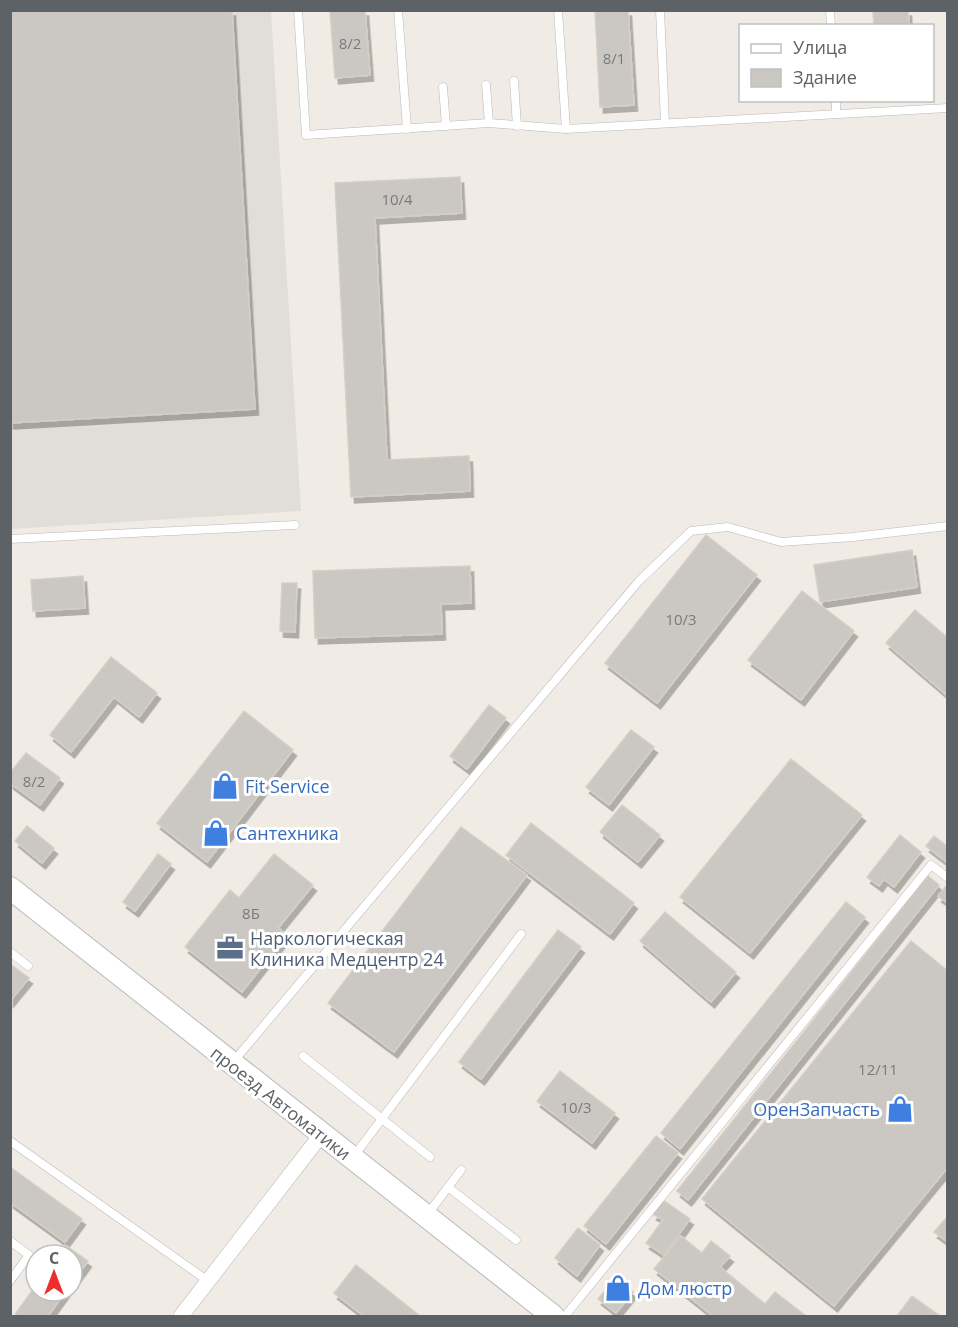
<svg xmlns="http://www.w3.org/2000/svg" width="958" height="1327" viewBox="0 0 958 1327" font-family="'Open Sans',sans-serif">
  <defs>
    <filter id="shadow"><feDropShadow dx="3.5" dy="6" stdDeviation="0" flood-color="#0004"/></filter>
  </defs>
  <rect width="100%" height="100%" fill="#f0ece5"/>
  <path fill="#e1ded9" d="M11,11h260l30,500 -290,18z"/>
  <g fill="#cbc7c2" stroke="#d5cec3" stroke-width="1.5" filter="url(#shadow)">
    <path d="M10,10h222l23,399 -245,14z"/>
    <path d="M330,10h35l5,65 -35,3z"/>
    <path d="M595,10h33l6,95 -34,2z"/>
    <path d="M873,10h35l1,16h-35z"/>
    <path d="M460,177l2,36 -87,5 12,242 82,-4 1,35 -119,6 -16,-314z"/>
    <path d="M706,535l51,40 -100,128 -52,-40z"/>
    <path d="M912,550l5,37 -97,15 -6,-37z"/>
    <path d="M470,566l1,37 -30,1 1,30 -127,4 -2,-67z"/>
    <path d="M83,576l2,32 -52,3 -2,-31z"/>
    <path d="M282,583h15l-2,49 -15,-1z"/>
    <path d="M802,591l52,40 -53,69 -53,-40z"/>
    <path d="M915,610l33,28v58l-62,-53z"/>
    <path d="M111,657l46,36 -18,24 -25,-20 -43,55 -21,-17z"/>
    <path d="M489,705l17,13 -39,51 -17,-13z"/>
    <path d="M244,711l49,39 -86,112 -50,-39z"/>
    <path d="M631,730l23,17 -45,58 -23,-18z"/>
    <path d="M26,753l34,25 -20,27 -30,-22v-10z"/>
    <path d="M791,759l71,56 -112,138 -70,-56z"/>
    <path d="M622,805l38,30 -22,27 -38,-30z"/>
    <path d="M531,823l103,80 -24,31 -104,-79z"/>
    <path d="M27,826l27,22 -12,15 -27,-22z"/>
    <path d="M461,827l66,48 -133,177 -66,-49z"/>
    <path d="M900,835l21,17 -27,35 -10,-8 -5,7 -12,-9z"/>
    <path d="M934,836l14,11v16l-22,-17z"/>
    <path d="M158,854l13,10 -36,47 -12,-9z"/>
    <path d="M274,854l39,31 -35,43 9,7 -45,57 -57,-45 45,-57 9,8z"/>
    <path d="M928,876l11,9 -251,315 -11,-9z"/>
    <path d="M947,885l1,1v17l-10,-7z"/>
    <path d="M846,902l19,15 -185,232 -19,-16z"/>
    <path d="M665,912l71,60 -25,30 -71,-61z"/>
    <path d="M558,930l23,17 -100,132 -22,-17z"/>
    <path d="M911,941l37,30v196l-114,139 -132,-107z"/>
    <path d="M10,964l19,14 -19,23z"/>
    <path d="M560,1071l55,42 -23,30 -55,-42z"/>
    <path d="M656,1136l22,17 -72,91 -22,-18z"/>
    <path d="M10,1167l72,52 -17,23 -55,-40z"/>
    <path d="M663,1200l27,19 -26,36 -18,-12 17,-23 -10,-6z"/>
    <path d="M948,1216v26l-14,-10z"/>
    <path d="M578,1228l22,17 -23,31 -22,-18z"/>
    <path d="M681,1236l21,17 9,-12 19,15 -10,11 45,37 10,-12 31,24h-93l-59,-47z"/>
    <path d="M65,1245l23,16 -16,22v-28h-14z"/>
    <path d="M356,1265l64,51h-56l-30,-23z"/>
    <path d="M615,1278l18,14 -17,21 -18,-14z"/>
    <path d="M36,1285v6h30l-18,25h-34z"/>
    <path d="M912,1296l28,20h-43z"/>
  </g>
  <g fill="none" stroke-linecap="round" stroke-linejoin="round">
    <defs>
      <g id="lane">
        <path d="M298,10l8,125 183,-12 77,6 382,-21"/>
        <path d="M398,10l9,119"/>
        <path d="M558,10l8,119"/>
        <path d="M660,10l5,113"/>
        <path d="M830,10l1,16"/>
        <path d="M514,81l3,45"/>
        <path d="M486,85l3,38"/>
        <path d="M443,87l3,39"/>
        <path d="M836,100v14"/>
        <path d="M10,539l285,-14"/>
        <path d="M10,952l18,14"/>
        <path d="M303,1056l127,101"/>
        <path d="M233,1062l406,-481 52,-50 37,-4 53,15 72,-5 95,-11"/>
        <path d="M10,1141l198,140"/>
        <path d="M354,1156l167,-222"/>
        <path d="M448,1187l68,53"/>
        <path d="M427,1215l34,-45"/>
        <path d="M10,1241l19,14 -19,26"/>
        <path d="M565,1316l366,-451 17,13"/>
      </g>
      <path id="street" d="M181,1316l140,-181"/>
      <path id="secondary" d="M10,888l543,428"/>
    </defs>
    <use href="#lane" stroke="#b6b8bc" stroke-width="9"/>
    <use href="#street" stroke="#b6b8bc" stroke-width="16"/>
    <use href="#secondary" stroke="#b6babf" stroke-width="24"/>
    <use href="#lane" stroke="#fff" stroke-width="8"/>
    <use href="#street" stroke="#fff" stroke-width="15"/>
    <use href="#secondary" stroke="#fff" stroke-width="22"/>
  </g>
  <defs>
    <symbol id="shop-bare" viewBox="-9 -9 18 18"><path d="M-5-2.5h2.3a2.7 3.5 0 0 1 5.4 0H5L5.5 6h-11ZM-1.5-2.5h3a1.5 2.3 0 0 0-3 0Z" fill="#3f7fe0" stroke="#fff" stroke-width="2.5" paint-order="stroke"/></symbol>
    <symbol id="office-bare" viewBox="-9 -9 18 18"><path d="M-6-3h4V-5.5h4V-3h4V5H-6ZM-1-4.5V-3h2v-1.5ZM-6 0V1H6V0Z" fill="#5c6f8a" stroke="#fff" stroke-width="2.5" paint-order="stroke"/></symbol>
  </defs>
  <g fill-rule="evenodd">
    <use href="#shop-bare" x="206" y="767" width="38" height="38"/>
    <use href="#shop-bare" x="197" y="814" width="38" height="38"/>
    <use href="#office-bare" x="211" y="929" width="38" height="38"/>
    <use href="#shop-bare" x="881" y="1090" width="38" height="38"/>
    <use href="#shop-bare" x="599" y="1269" width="38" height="38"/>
  </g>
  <g text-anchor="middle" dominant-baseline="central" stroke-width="6" stroke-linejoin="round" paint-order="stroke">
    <g font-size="15" fill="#787b7d">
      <text x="350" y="43">8/2</text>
      <text x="614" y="58">8/1</text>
      <text x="397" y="199">10/4</text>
      <text x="681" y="619">10/3</text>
      <text x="34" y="781">8/2</text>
      <text x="251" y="913">8Б</text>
      <text x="878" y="1069">12/11</text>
      <text x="576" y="1107">10/3</text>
    </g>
    <g font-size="18" fill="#366cbe" stroke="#fff" text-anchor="start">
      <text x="245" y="786">Fit Service</text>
      <text x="236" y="833">Сантехника</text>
      <text x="880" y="1109" text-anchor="end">ОренЗапчасть</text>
      <text x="638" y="1288">Дом люстр</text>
    </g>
    <g font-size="18" fill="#4e5e75" stroke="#fff" text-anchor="start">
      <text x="250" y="938">Наркологическая<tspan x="250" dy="21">Клиника Медцентр 24</tspan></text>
    </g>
    <g font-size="18" fill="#5d6266" stroke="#fff">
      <text transform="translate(281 1103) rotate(38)">проезд Автоматики</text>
    </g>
  </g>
  <rect width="958" height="1327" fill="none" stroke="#5d6266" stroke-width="24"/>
  <rect x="739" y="24" width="195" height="78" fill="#ffffff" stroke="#bec0c2" stroke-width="1.5"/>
  <rect x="751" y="44" width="30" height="9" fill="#ffffff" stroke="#bec0c2" stroke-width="1.5"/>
  <text x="793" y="54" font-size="18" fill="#5d6266">Улица</text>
  <rect x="751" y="69" width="30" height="18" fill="#cbc7c2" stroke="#bec0c2" stroke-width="1.5"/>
  <text x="793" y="84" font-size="18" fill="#5d6266">Здание</text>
  <g transform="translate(54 1273)"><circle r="28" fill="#ffffff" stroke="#bec0c2" stroke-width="1.5"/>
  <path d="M0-4.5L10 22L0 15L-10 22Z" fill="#ee2e2d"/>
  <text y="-9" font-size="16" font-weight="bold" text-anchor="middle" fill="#5d6266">С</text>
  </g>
</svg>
